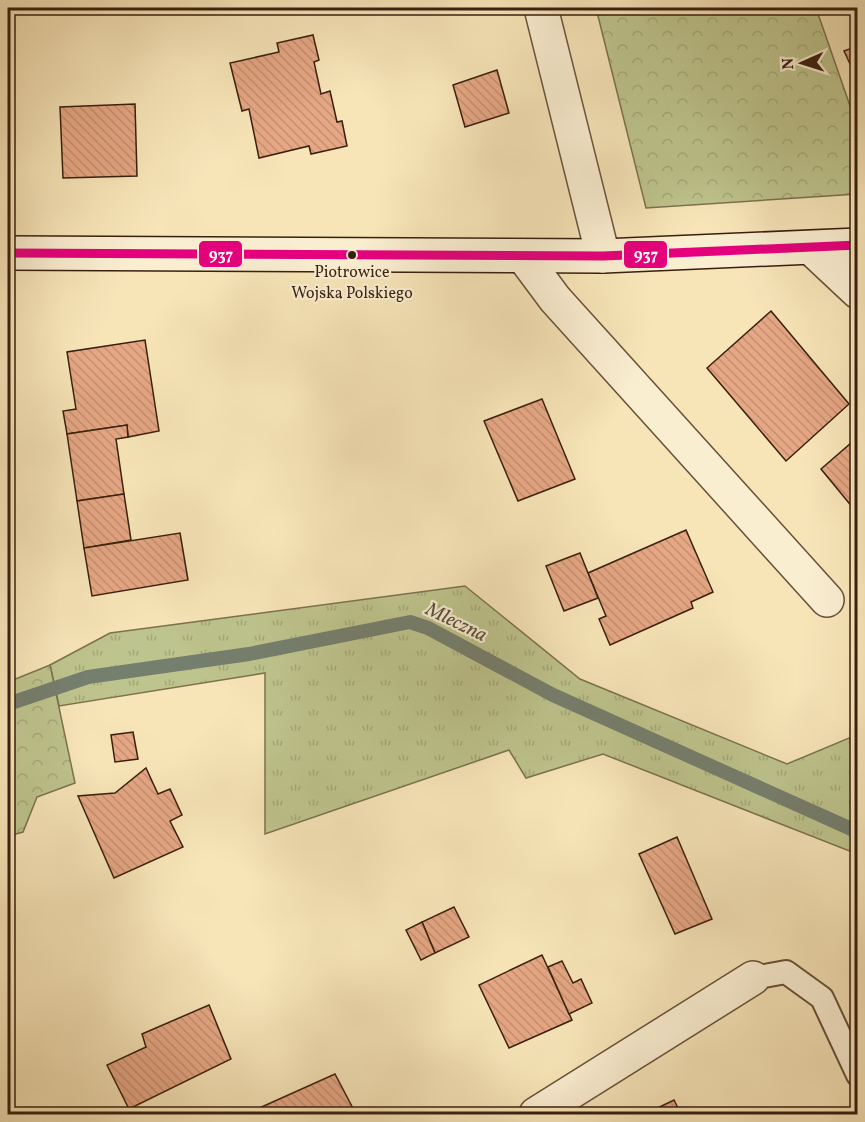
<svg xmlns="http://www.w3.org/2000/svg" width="865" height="1122" viewBox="0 0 865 1122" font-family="Vollkorn,serif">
  <defs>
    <pattern id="grass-tufts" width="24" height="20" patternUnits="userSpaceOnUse" patternTransform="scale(1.5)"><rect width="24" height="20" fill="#bec48d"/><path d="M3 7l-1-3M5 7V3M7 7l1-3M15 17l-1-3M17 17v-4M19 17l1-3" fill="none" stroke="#a4a878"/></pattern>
    <pattern id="forest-crowns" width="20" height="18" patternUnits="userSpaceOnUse" patternTransform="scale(1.5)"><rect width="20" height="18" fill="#bec48d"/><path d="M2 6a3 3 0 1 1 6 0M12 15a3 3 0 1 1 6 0" fill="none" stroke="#a4a878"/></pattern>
    <pattern id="building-back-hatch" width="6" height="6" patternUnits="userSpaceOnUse" patternTransform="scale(1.5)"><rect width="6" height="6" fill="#e6a784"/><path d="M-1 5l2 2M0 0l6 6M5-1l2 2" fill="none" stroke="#c68f71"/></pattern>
  </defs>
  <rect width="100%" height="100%" fill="#f7e5b8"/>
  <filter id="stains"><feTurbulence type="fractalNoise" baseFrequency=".00333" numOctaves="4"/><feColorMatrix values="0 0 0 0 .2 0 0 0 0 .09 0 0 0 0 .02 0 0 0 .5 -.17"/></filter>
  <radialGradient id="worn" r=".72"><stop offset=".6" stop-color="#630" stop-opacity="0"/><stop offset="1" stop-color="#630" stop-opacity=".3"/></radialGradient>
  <path fill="url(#grass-tufts)" stroke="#7c724e" stroke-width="1.5" d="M465,586l115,93 207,85 62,-26 8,7v109l-254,-100 -77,24 -17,-28 -244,84v-161l-206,33 -9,-41 60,-32z"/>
  <g fill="url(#forest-crowns)" stroke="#7c724e" stroke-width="1.5">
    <path d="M596,8h220l41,118v68l-211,14z"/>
    <path d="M50,665l25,118 -38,14 -14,35 -15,4v-154z"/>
  </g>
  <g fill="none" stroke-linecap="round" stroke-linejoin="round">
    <path stroke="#757f6e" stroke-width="14" d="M8,704l80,-27 161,-23 161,-32 18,6 125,67 305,137"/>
  </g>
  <g fill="url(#building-back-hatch)" stroke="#391f0f" stroke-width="1.5">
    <path d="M313,35l6,25 -5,2 7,32 9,-3 7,31 5,-1 5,25 -36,8 -2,-8 -50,12 -10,-49 -7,2 -12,-48 49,-11 -2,-9z"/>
    <path d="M858,46v35l-14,-30z"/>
    <path d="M497,70l12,43 -44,14 -12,-42z"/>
    <path d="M135,104l2,72 -74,2 -3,-71z"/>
    <path d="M771,311l78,93 -63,57 -79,-93z"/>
    <path d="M145,340l14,91 -31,6 -1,-12 -60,9 -4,-23 13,-2 -9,-57z"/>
    <path d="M542,399l33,80 -57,22 -34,-80z"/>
    <path d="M127,425l1,12 -12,2 8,55 -47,7 -10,-67z"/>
    <path d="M858,437v77l-37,-45z"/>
    <path d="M124,494l7,46 -47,8 -7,-47z"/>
    <path d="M686,530l27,62 -22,10 2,6 -83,37 -11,-26 7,-3 -18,-43z"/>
    <path d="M180,533l8,47 -96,16 -8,-48z"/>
    <path d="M580,553l18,45 -34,13 -18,-45z"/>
    <path d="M133,732l5,27 -23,3 -4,-27z"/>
    <path d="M146,768l12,26 12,-5 12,26 -12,6 13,26 -69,31 -36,-82 37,-3z"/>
    <path d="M677,837l35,82 -37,15 -36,-80z"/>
    <path d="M454,907l15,30 -34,16 -13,-31z"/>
    <path d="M422,922l13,31 -14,7 -15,-30z"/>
    <path d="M542,955l30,65 -63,28 -30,-63z"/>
    <path d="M562,961l11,22 8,-4 11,24 -23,11 -21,-47z"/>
    <path d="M209,1005l22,54 -102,50 -22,-44 39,-18 -4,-13z"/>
    <path d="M335,1074l21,40 4,-3 2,3h-116z"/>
    <path d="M674,1100l7,14h-36z"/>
  </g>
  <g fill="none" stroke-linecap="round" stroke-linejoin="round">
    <defs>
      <path id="lane" d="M753,978l33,-6 36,26 36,77"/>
      <g id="street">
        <path d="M541,8l62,248"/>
        <path d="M811,248l47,44"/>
        <path d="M523,256l32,43 272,301"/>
        <path d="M536,1114l217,-136"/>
      </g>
      <path id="secondary" d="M8,253l595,3 255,-11"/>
    </defs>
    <use href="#lane" stroke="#685039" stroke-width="26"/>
    <use href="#street" stroke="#685039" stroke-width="36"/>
    <use href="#secondary" stroke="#391f0f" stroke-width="36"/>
    <use href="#lane" stroke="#faeed1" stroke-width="22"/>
    <use href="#street" stroke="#faeed1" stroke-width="33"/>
    <use href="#secondary" stroke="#faeed1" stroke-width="33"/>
    <defs>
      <path id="bus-1" d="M8,253l595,3 255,-11"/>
    </defs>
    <use href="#bus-1" stroke="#faeed1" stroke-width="14"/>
    <use href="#bus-1" stroke="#e5007d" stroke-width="9"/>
  </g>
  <circle fill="#391f0f" stroke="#faeed1" stroke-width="2" cx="352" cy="255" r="5"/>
  <g text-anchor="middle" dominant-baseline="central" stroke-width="4.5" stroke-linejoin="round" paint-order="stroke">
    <g font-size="16" fill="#391f0f" stroke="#faeed1">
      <text x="352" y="273">Piotrowice<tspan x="352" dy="21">Wojska Polskiego</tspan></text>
    </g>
    <g font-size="20" font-style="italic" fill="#574f3f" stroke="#faeed1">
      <text transform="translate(456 623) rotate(26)">Mleczna</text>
    </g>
  </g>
  <g stroke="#faeed1" stroke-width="2">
    <rect x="198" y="240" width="45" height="28" rx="6" fill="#e5007d"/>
    <rect x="623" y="240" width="45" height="29" rx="6" fill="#e5007d"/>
  </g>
  <g font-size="16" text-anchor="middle" font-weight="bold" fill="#fff">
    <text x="221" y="260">937</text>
    <text x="646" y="260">937</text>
  </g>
  <rect width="865" height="1122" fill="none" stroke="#f7e5b8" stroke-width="30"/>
  <rect x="9" y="9" width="847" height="1104" fill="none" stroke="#391f0f" stroke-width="3"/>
  <rect x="15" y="15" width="835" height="1092" fill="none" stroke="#391f0f" stroke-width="1.5"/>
  <g transform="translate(802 63) rotate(267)" stroke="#faeed1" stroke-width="4.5" paint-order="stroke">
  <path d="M0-4.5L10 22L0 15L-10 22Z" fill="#391f0f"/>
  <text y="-9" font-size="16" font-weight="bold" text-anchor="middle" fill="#391f0f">N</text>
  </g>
  <rect width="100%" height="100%" filter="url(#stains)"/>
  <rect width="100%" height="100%" fill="url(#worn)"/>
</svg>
